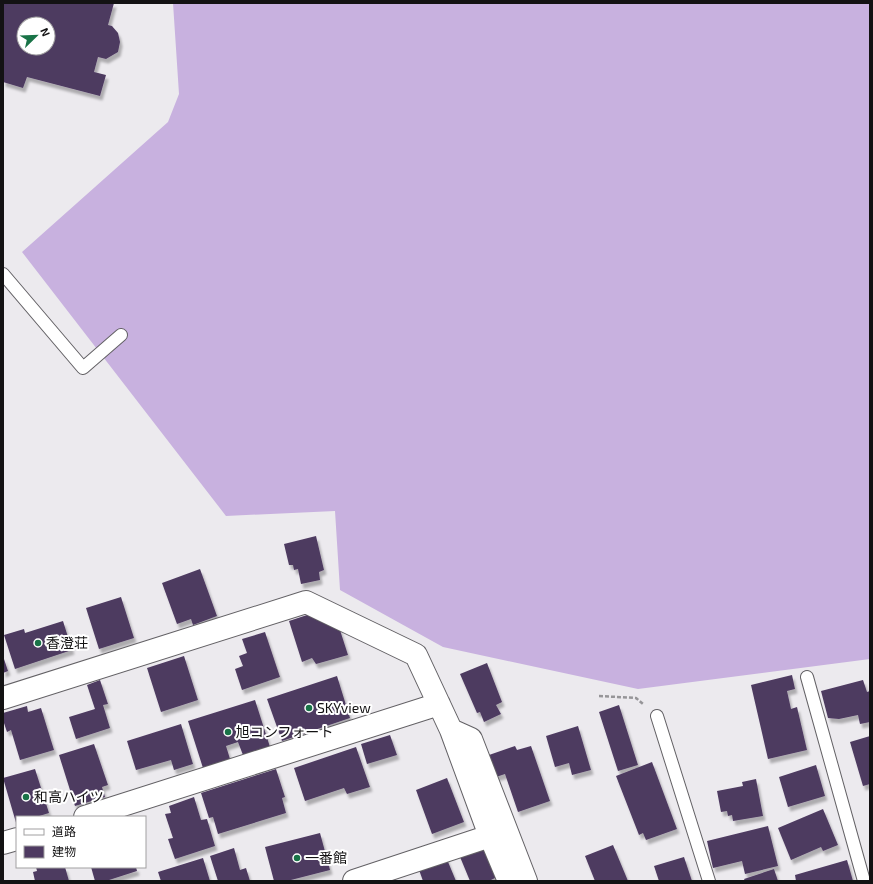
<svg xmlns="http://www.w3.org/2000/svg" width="873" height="884" font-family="'Exo 2','Noto Sans JP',sans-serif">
  <defs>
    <filter id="shadow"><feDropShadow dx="2.5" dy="4.5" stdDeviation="1" flood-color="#0004"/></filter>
  </defs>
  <rect width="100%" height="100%" fill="#eceaee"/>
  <path fill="#c8b1df" d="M173,3H870V659L638,689L443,647L340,590L335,511L226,516L22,252L168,122L179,94Z"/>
  <path fill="#4e3a61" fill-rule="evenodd" filter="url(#shadow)" d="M3,3H114L108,25L112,26L118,33L120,42L118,52L106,59L98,57L94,72L106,75L100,96L27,77L23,88L3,82ZM24,24H48V48H24Z
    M316,536L324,570L319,572L320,580L301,584L298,569L294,570L293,565H289L284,544Z
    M200,569L217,616L193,625L191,619L177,624L162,583Z
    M121,597L134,638L99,649L86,608Z
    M310,614L339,627L348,655L316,664L312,658L302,662L289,621Z
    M63,621L72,650L15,669L4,635L24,629L25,633Z
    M265,632L280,677L242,690L235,669L243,666L239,656L247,653L242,639Z
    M3,656L8,671L3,673Z
    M184,656L198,700L161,712L147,668Z
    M487,663L502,702L496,705L501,714L484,722L480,712L477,713L460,674Z
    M792,675L795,689L787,691L791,709L797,707L807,750L768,759L751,685Z
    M337,676L350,718L282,741L267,699Z
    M100,680L108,704L103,705L110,728L76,739L69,717L95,709L87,685Z
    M863,680L867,692L870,691V722L860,724L858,715L839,719L828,718L821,691Z
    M255,700L270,747L243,755L238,742L226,746L230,759L203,768L188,721Z
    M619,705L638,765L618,771L599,712Z
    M27,706L28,712L41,708L54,750L20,760L11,730L7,732L3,720V713Z
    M181,724L193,764L174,770L171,760L136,770L127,741Z
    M578,726L591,770L572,775L569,763L555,767L546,736Z
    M390,735L397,755L367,764L361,744Z
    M870,736V784L863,786L850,742Z
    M94,744L108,785L102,787L105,797L75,806L59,755Z
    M515,746L517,750L531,746L550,801L518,812L505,774L496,777L489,755Z
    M356,747L370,787L347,794L344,788L305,801L294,768Z
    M652,762L677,829L646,840L643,833L639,835L616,776Z
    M816,765L825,796L788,807L779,777Z
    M35,769L49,813L36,817H17V826L3,778Z
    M276,769L285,797L282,798L286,813L218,834L213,817L209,818L201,793Z
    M447,778L464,822L432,834L416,790Z
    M756,779L763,816L733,821L732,815L728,816L727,811L721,812L717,791L743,786L742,782Z
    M194,797L201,820L207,819L215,846L175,859L168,839L173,838L165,814L171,813L169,806Z
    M823,809L838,845L823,851L821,847L791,860L778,828Z
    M768,826L778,866L745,874L742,861L713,868L707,841Z
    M320,833L330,870L287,881H274L265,847Z
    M483,842L499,876L489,881H470L458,852Z
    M613,845L628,881H595L585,856Z
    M234,848L240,870L246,868L250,881H218L210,856Z
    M446,857L456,881H423L418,867Z
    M684,857L692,881H659L654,866Z
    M203,858L210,881H161L158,872Z
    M847,860L853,881H796L795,875Z
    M36,867H65L69,881H35L33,872L37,871Z
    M91,867H136L137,871L106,881H95Z
    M774,869L778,881H745L744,879Z"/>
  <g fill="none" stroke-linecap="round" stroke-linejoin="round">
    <defs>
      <path id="service" d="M3,274L83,368L121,335
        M807,677L864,881
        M657,716L709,881"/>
      <path id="minor" d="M3,698L306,602L416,655L451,730L490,836L509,881
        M451,730L471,739L526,881
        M85,817L439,704
        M3,843L17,839
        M354,881L490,836"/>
    </defs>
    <use href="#service" stroke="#636165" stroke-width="14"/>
    <use href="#minor" stroke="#636165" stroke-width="24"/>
    <path stroke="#969598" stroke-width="2.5" stroke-dasharray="4 2" stroke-linecap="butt" d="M599,696L636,698L643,704"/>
    <use href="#service" stroke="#fff" stroke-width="12"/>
    <use href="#minor" stroke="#fff" stroke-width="22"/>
  </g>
  <g fill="#197347" stroke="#fff" stroke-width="1.5">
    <circle cx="38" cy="643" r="4"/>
    <circle cx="309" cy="708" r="4"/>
    <circle cx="228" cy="732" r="4"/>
    <circle cx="26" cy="797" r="4"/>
    <circle cx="297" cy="858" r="4"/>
  </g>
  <g text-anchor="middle" stroke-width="4" stroke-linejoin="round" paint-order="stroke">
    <g font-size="14" fill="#131213" stroke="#fff" text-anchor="start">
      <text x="46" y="648">香澄荘</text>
      <text x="317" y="713">SKYview</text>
      <text x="236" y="737">旭コンフォート</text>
      <text x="34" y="802">和高ハイツ</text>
      <text x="305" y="863">一番館</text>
    </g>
  </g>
  <rect width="873" height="884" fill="none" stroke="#131213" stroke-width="8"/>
  <rect x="16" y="816" width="130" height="52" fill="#ffffff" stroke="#a1a0a1"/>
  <rect x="24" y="829" width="20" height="6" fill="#ffffff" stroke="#a1a0a1"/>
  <text x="52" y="836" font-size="12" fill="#131213">道路</text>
  <rect x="24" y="846" width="20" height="12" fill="#4e3a61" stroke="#a1a0a1"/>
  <text x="52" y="856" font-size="12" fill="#131213">建物</text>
  <g transform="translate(36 36) rotate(67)"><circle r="19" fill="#ffffff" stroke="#a1a0a1"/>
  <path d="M0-3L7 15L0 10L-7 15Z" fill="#197347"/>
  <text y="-6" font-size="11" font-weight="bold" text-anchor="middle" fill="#131213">N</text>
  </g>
</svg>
